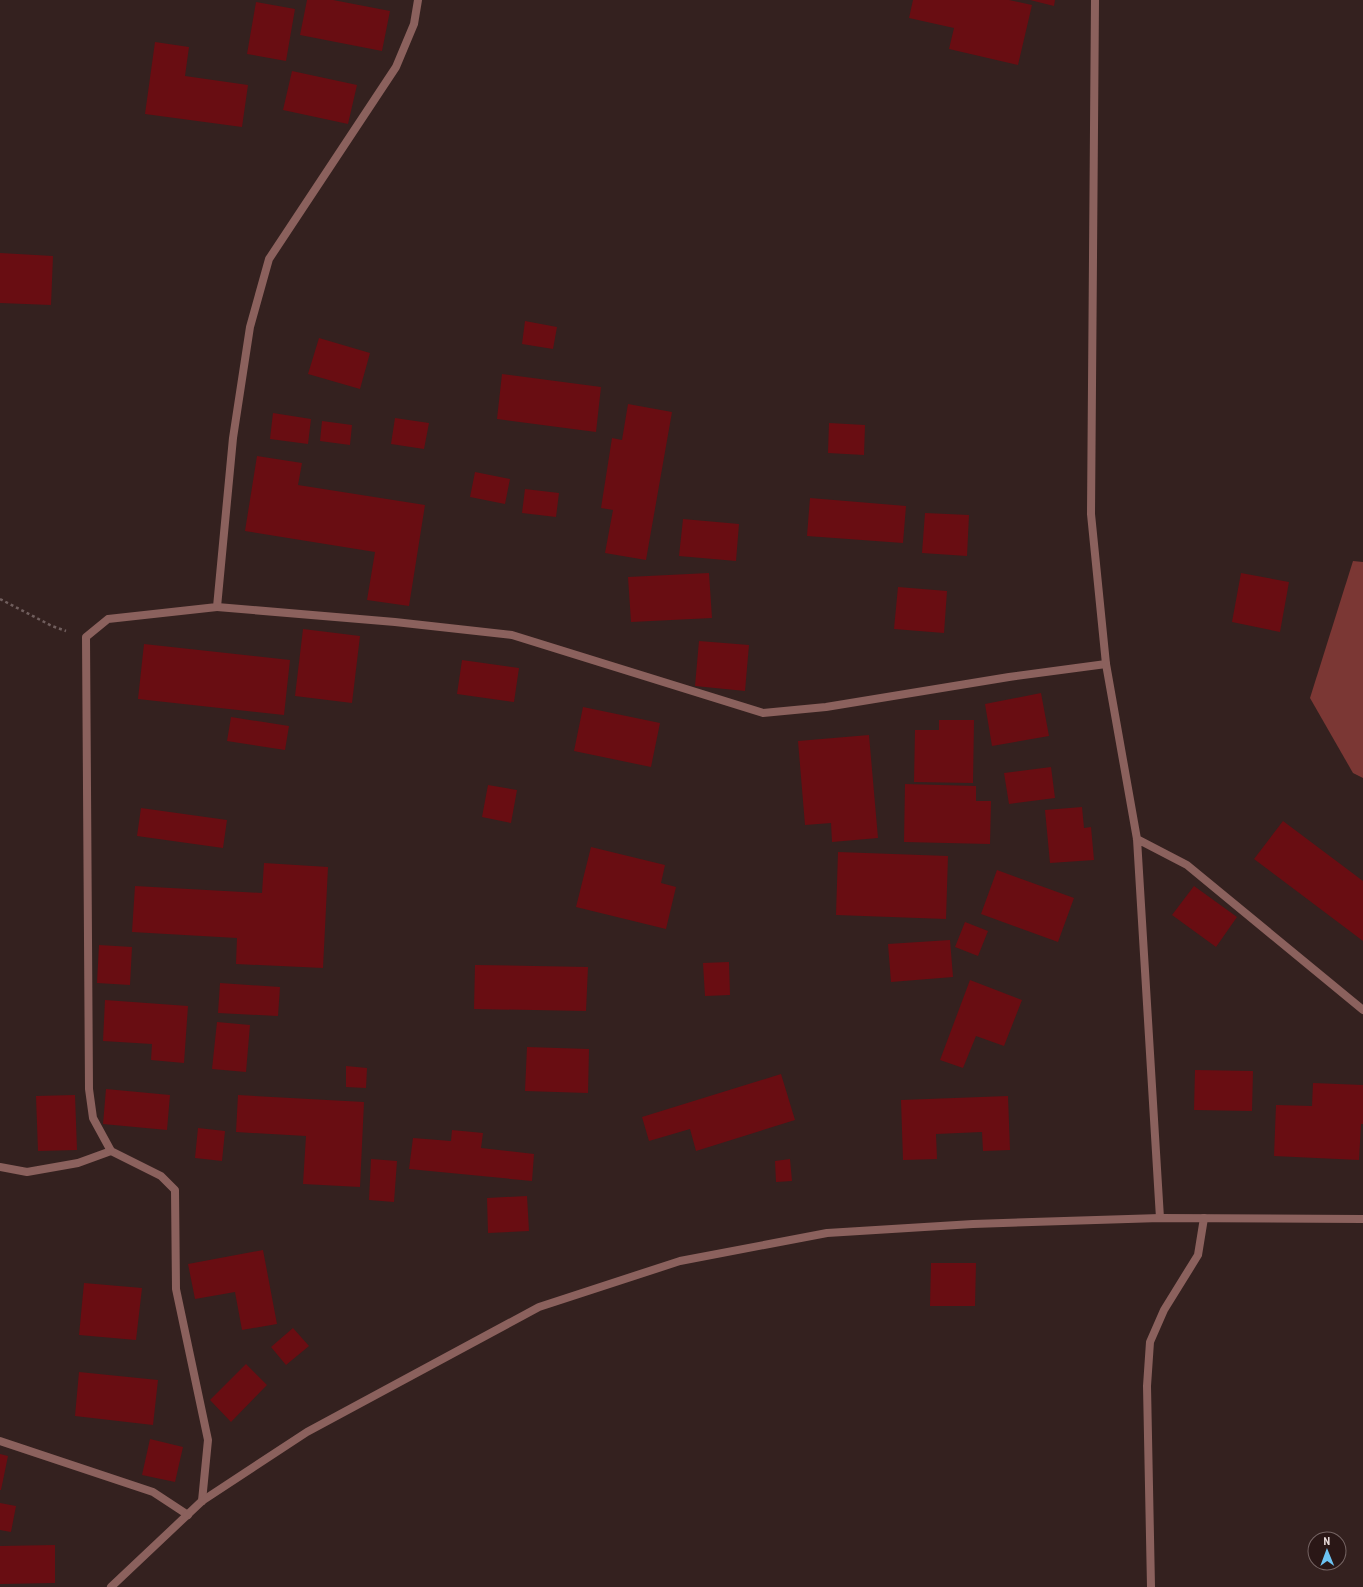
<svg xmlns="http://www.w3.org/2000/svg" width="1363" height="1587" font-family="'Roboto Condensed',sans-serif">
  <rect width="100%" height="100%" fill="#34211f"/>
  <path fill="#7b3734" d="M1353,561L1363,562V778L1353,773L1310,698Z"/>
  <path fill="#690d12" d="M307,0H333L390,11L382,51L300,35Z
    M913,0H1009L1032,5L1018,65L949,49L954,28L909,18Z
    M1030,0H1055L1054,6Z
    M256,2L295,9L286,61L247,54Z
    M155,42L189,47L185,76L248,85L242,127L145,114Z
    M292,71L357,85L348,124L283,110Z
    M0,253L53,256L51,305L0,303Z
    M525,321L557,327L553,349L522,344Z
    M319,338L370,353L360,389L308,374Z
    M502,374L601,387L596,432L497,419Z
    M628,404L672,412L646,560L605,553L613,510L601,508L612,438L622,440Z
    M273,413L311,419L308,444L270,439Z
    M395,418L429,423L424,449L391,444Z
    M322,421L352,425L350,445L320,441Z
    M829,423L865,425L864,455L828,453Z
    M257,456L302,463L298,485L425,505L409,606L367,600L375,552L245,531Z
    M475,472L510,479L505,504L470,497Z
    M525,489L559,493L556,517L522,513Z
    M810,498L906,506L903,543L807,536Z
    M925,513L969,515L967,556L922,553Z
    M683,519L739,524L736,561L679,556Z
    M709,573L712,618L631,622L628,577Z
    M1241,573L1289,582L1280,632L1232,622Z
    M898,587L947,591L944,633L894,629Z
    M303,629L360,636L352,703L295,696Z
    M699,641L749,645L745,691L695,686Z
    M144,644L290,660L284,715L138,699Z
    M462,660L519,668L514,702L457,694Z
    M1041,693L1049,736L992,746L985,704Z
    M583,707L660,723L651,767L574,751Z
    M231,717L289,726L285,750L227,741Z
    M939,720H974L973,783L914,782L915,730H939Z
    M869,735L878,838L832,842L831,823L805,825L798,741Z
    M1051,767L1055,798L1009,804L1004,773Z
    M905,784L976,786V801H991L990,844L904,842Z
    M488,785L517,790L511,823L482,817Z
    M1082,807L1084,828L1091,827L1094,860L1050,863L1045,810Z
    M141,808L227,820L223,848L137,836Z
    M1283,821L1363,881V941L1254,859Z
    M591,847L665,865L661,883L676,887L666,929L576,907Z
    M838,852L948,856L946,919L836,915Z
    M264,863L328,867L323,968L236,964L237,938L132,932L135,886L262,893Z
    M997,870L1074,898L1058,942L981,914Z
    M1194,886L1237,917L1216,947L1172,915Z
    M965,922L988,931L978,956L955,947Z
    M950,940L953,977L891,982L888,944Z
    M99,945L132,947L130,985L97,983Z
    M729,962L730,995L705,996L703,963Z
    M475,965L588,967L586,1011L474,1009Z
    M970,980L1022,1000L1004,1046L976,1036L963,1068L940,1060Z
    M220,983L280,987L278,1016L218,1013Z
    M105,1000L188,1006L184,1063L151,1060L152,1044L103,1041Z
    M217,1022L250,1025L246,1072L212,1069Z
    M527,1047L589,1049L588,1093L525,1091Z
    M346,1066L367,1068L366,1088L346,1087Z
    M1195,1070L1253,1071L1252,1111L1194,1110Z
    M781,1074L795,1120L696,1151L690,1129L649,1141L642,1117Z
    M1313,1083L1363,1085V1124H1361L1359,1160L1274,1156L1276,1105L1312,1106Z
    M106,1089L170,1095L167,1130L103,1124Z
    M75,1095L77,1150L38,1151L36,1096Z
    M238,1095L364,1102L360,1187L303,1184L306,1136L236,1132Z
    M1008,1096L1010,1150L983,1151L982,1132L936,1134L937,1159L903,1160L901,1100Z
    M198,1128L225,1131L222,1161L195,1158Z
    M452,1130L483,1133L481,1148L534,1154L532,1181L409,1169L413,1138L451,1141Z
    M371,1159L397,1161L394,1202L369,1200Z
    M790,1159L792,1181L776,1182L775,1161Z
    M527,1196L529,1231L488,1233L487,1198Z
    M263,1250L277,1324L242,1330L235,1292L195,1299L188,1264Z
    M931,1263H976L975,1306H930Z
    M84,1283L142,1288L136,1340L79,1335Z
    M293,1328L309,1346L286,1365L271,1347Z
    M246,1364L267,1385L231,1422L210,1400Z
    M79,1372L158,1380L153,1425L75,1416Z
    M150,1439L183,1447L175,1482L142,1475Z
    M0,1454L8,1456L1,1490H0Z
    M0,1503L16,1506L11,1532L0,1530Z
    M55,1545V1583L0,1584V1546Z"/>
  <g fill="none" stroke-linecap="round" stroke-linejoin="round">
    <path stroke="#705e5d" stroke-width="2.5" stroke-dasharray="3 3" stroke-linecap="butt" d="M0,599L52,626L66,631"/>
    <path stroke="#8b615d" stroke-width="8" d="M217,607L395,622L512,635L763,713L826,707L1009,677L1106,664
      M0,1167L27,1172L78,1163L111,1151
      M0,1441L153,1492L188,1515"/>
    <path stroke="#8b615d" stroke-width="8" d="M1095,0L1091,514L1106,664L1137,839L1160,1218
      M1137,839L1187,865L1363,1010
      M202,1501L208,1440L176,1289L175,1190L161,1176L111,1151L93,1118L89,1089L86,637L108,619L217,607L233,438L250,327L269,259L396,67L414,24L418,0
      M1151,1587L1147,1386L1150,1342L1164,1310L1198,1255L1204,1218"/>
    <path stroke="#8b615d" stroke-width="8" d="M111,1587L202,1501L307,1432L539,1307L680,1261L827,1233L973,1224L1160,1218L1363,1219"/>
  </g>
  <g transform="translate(1327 1551) rotate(359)"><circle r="19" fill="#2a1716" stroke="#756463"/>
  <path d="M0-3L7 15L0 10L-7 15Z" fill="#6cc3f2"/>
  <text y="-6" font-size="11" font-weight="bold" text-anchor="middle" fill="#e6d8d7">N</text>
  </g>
</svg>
